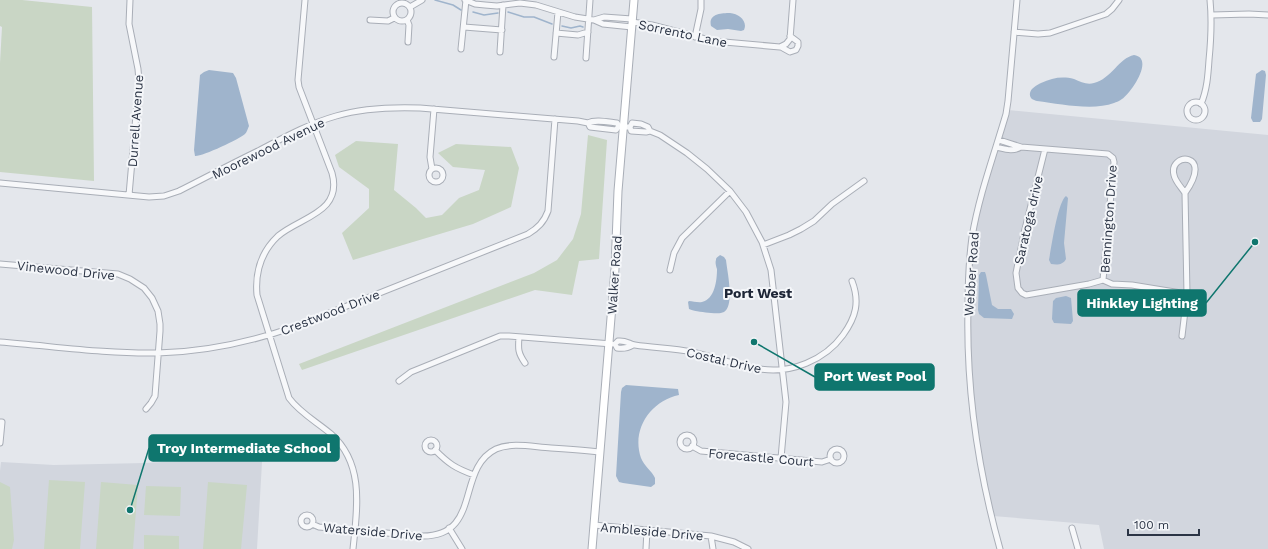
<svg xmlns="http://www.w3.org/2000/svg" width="1268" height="549" font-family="'Work Sans',sans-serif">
  <rect width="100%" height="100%" fill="#e4e7ec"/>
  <path fill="#d2d6de" d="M1008,110L1268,135V549H1104L1099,525L993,516L986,484L975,415L971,376L969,308L973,243L980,211Z
    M263,445L257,549H0V471L1,462L54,465L145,463L214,459Z"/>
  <path fill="#c9d6c5" d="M0,0H22L92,7L94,181L0,172V63L2,27L0,26Z
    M588,135L607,140L599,259L579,261L572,295L535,290L302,370L299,364L534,273L557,260L573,239L581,214Z
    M356,141L398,144L394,190L416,208L426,218L442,215L459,198L479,190L485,170L453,167L438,153L456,144L511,147L519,168L511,207L473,224L353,260L342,233L369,208V189L339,167L335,155Z
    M49,480L85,482L80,549H44Z
    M0,482L10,487L14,540L12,549H0Z
    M101,482L138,485L133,549H96Z
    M208,482L247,485L241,549H203Z
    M146,486L181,487L180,516L144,515Z
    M144,535L179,536V549H144Z"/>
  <path fill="#9fb4cc" d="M730,13C739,14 748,21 744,30L741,31L728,29L717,30L711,26C708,14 721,13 730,13Z
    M1134,55C1155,58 1131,93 1122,99C1120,101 1116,102 1114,103C1093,111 1060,104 1037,101C1034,100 1029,99 1030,93C1031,88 1037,85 1041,83C1052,78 1062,76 1074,79C1081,82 1087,85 1094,83C1111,79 1119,58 1134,55Z
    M209,70L233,73L236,78L249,126C248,128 247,132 245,134C240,139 201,157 195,156L194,150L200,75L204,72Z
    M1262,70L1265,71L1266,75L1262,119L1260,122H1253L1251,118L1256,74Z
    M1066,196L1068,198L1064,243L1066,259C1063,265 1057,265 1051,264L1049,260C1051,249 1058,201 1066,196Z
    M720,255L724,257L726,260C727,271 735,305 724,312C720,314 715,313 711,313C704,312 696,312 689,309L688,302L689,301C693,301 698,303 702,302C715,299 717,280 717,269C716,266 715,262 716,260C716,257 718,257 720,255Z
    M981,272H985L986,275L992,305L998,309H1011L1014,314L1012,319L984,318L979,314L978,310L979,275Z
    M1066,296L1071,298L1073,321L1071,324L1054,323L1052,319L1053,301L1056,298Z
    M626,385L678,389L679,395C651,401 631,429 641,458C644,466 652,471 655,478V484L651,487L623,483L619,482L616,476L621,392L622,388Z"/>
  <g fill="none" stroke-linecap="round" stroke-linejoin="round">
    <path stroke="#9fb4cc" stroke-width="1.5" d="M435,0L453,5L461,10
      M473,12L484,15L498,13
      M508,12L524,17H534L552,24
      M562,26L571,28L580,26L583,27"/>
    <defs>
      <path id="street" d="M305,0L298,80L299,87L332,173C343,213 300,217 278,236C261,252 255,273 257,295L289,398C300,413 317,422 331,434C365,464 357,509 353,549
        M465,0L475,4L485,5L497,6L520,3L536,5L575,17L594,20L603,24L632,27
        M393 12a9 9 0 1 1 18 0a9 9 0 1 1-18 0Z
        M410,7L422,0
        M1212,15L1249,14L1268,15
        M370,20L388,21L394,18
        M407,20L409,25L408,42
        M594,20L604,17L632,19
        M632,22L652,25L713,41L780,47L786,44L790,39L793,0
        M464,27L502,30
        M1014,32L1038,34L1050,33L1106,14L1112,9L1119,0
        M556,33L578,35L588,32
        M695,37L701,9V0
        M781,47L790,52L796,50L798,46V42L790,36
        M461,49L466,0
        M500,52L503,5
        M554,57L558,12
        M586,58L590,0
        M1187 111a9 9 0 1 1 18 0a9 9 0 1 1-18 0Z
        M1201,104C1207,90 1208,75 1209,60C1211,40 1212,20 1210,0
        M622,127H630L631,131L646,132L650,131L648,127L641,124L632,123L630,127
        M650,131L660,135L687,153L707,169L730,191L746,212L762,242L771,270L786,402L781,458
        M996,147C1005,149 1013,152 1021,147L999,140
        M1021,147L1108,154L1113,158L1114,162L1103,280
        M1045,149L1025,229L1016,273L1018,288L1022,293L1026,295L1089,284L1103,280
        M429 175a7 7 0 1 1 14 0a7 7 0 1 1-14 0Z
        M432,169L430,157L434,109
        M0,183L149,197L164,196L179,191C205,178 231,164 258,151C283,138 308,124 336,116C363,108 392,107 420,108L578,121L588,123L590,127L616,130L619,126L617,123C608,122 595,119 588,123
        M129,195L139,81L138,69L129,24L130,0
        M763,245L789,235L801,229L814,221L832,204L864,181
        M0,264L118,274L130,279L144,288L152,298L158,311L160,324V331L155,396L151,403L146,409
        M670,270L674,253L682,238L730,191
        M1103,280L1112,284L1132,285L1187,294
        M1182,336L1187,294L1185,193C1181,187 1175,181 1174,175C1168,152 1215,151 1185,193
        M519,337C518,349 518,353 525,363
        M0,342C52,346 105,354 158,353C204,352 250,342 294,327L528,234C538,228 544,222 548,211L555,119
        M633,345C628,348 623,349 617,348L615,344L618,341C626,340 629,344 635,345C654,348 673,348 692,352C715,357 737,366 760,369C791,374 825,360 843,335C856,317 860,302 852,281
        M399,381L411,372L500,336H509L612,344
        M0,422H2L0,443
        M680 442a7 7 0 1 1 14 0a7 7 0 1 1-14 0Z
        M425 446a6 6 0 1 1 12 0a6 6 0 1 1-12 0Z
        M692,446L701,451L822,462L831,459
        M830 456a7 7 0 1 1 14 0a7 7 0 1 1-14 0Z
        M435,450C449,464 455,468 474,475
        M301 521a6 6 0 1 1 12 0a6 6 0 1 1-12 0Z
        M312,524L319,527L420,536C483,538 455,469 496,449C512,442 533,447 551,448C567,449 583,450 599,452
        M594,525L711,536L734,542L748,549
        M449,528L462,549
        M1072,528L1078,549
        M711,536L713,549
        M646,549L647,530
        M1000,549C978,470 966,389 968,307C968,283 969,260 972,237C979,195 994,155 1006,114L1008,101L1017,0"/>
      <path id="secondary" d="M592,549L615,269L618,191L634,0"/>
    </defs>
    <use href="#street" stroke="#a9aeb7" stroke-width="7"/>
    <use href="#secondary" stroke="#a9aeb7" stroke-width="9"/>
    <use href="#street" stroke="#f7f8fa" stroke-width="5"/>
    <use href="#secondary" stroke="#fff" stroke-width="7"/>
  </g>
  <g text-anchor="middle" stroke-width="4" stroke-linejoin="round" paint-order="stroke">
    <g font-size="13" fill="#2b3445" stroke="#f4f6f9">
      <text transform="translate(683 33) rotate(12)" y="5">Sorrento Lane</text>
      <text transform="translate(135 121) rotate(-86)" y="5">Durrell Avenue</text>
      <text transform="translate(268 148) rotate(-26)" y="5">Moorewood Avenue</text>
      <text transform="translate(1108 219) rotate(-86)" y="5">Bennington Drive</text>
      <text transform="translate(1028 220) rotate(-77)" y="5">Saratoga drive</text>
      <text transform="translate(66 270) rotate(6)" y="5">Vinewood Drive</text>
      <text transform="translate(971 274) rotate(-86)" y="5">Webber Road</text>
      <text transform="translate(614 275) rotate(-86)" y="5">Walker Road</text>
      <text transform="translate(330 312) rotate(-21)" y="5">Crestwood Drive</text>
      <text transform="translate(724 360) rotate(13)" y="5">Costal Drive</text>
      <text transform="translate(761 457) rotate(5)" y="5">Forecastle Court</text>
      <text transform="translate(373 531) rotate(5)" y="5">Waterside Drive</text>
      <text transform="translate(652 531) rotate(5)" y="5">Ambleside Drive</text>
    </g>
    <g font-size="14" font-weight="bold" fill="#1d2536" stroke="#f4f6f9">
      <text x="758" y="298">Port West</text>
    </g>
  </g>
  <path fill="none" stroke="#0f766e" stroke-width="1.5" d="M1255 242L1206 303M754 342L815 377M130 510L149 448"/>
  <g fill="#0f766e" stroke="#f4f6f9" stroke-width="1.5">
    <circle cx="1255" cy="242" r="4"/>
    <circle cx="754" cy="342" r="4"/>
    <circle cx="130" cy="510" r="4"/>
  </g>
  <g fill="#0f766e" stroke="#0f766e" stroke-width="1.5">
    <rect x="1078" y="290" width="128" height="26" rx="4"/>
    <rect x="815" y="364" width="119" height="26" rx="4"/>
    <rect x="149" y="435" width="190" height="26" rx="4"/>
  </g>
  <g font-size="14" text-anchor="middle" font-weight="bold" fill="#fff">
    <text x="1142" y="308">Hinkley Lighting</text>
    <text x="875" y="381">Port West Pool</text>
    <text x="244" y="453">Troy Intermediate School</text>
  </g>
  <path d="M1128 529v6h71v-6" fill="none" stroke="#2b3445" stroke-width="2"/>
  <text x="1134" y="529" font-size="12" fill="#2b3445" stroke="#f4f6f9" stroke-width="3" paint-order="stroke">100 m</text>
</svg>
